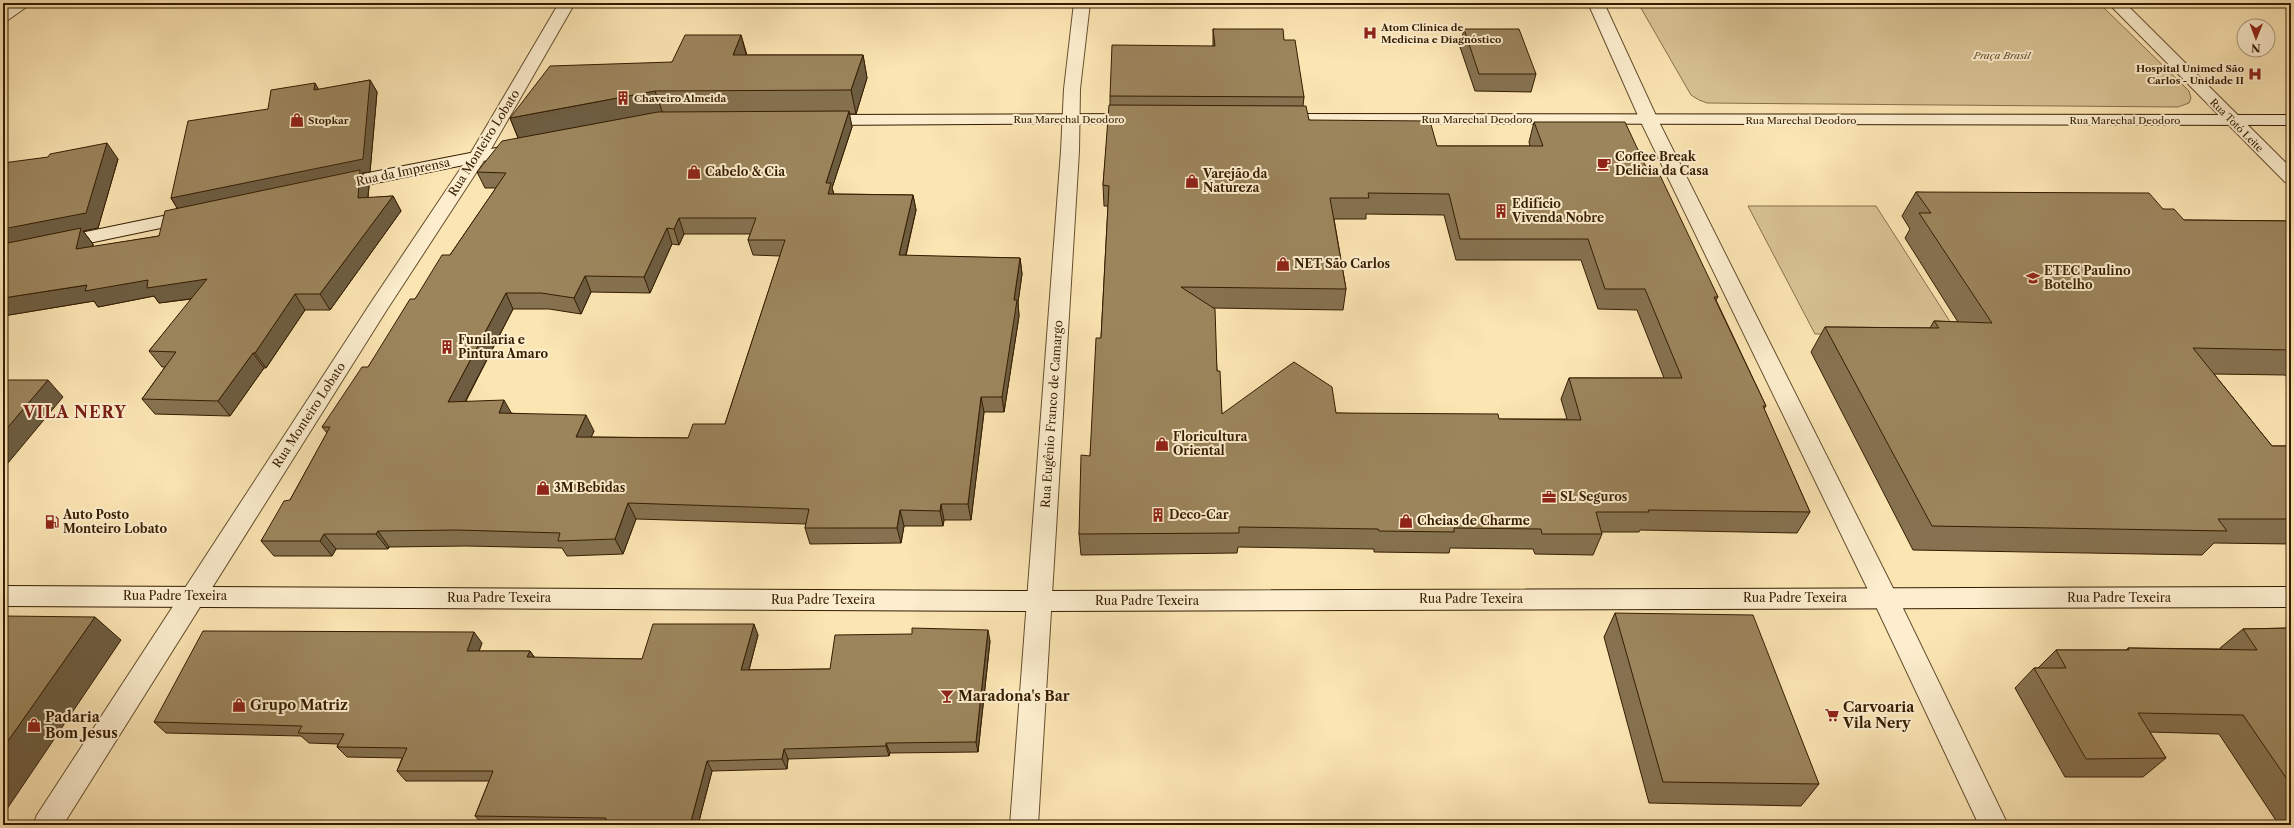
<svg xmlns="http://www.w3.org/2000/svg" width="2294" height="828" font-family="'Libre Caslon Text',serif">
  <rect width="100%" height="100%" fill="#fbe5b3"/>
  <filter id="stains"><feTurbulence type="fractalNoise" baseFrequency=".005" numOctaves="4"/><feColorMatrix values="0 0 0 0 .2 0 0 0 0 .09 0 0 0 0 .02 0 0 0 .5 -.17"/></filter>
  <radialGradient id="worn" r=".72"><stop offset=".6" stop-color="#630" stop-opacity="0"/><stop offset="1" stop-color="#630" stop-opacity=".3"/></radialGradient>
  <path fill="#d9c395" stroke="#87704a" d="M1638,3H2099L2189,91L2191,98L2189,103L2178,107L1707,103L1699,100L1691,95Z
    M1748,206H1876L1958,334H1815Z"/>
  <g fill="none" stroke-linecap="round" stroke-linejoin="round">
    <defs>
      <path id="street" d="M14,3H32L8,20L3,22V10Z
        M559,3H575L487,156L386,311L63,825H33L37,815L372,301L469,156Z
        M1074,3H1090L1080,89L1079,151L1038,825H1010L1061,151L1064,89Z
        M1588,3H1604L1658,120L1898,598L2008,825H1979L1872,598L1640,120Z
        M2108,3H2125L2291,168V183L2285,182Z"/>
      <path id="secondary" d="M1138,114L1144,115L1147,119L1144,123L821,125L815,124L812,120L815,116L821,115Z
        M1279,114L2291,115V125L1273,123L1270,119L1273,115Z
        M521,143L527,144L530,148L527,152L337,191L331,189L328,185L331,181L337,179Z
        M192,210L199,212L201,216L199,220L3,261V249Z
        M3,586L1041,591L2291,587V607L1041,611L3,606Z"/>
    </defs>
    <use href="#street" stroke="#664e2d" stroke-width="2"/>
    <use href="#secondary" stroke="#351c00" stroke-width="2"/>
    <use href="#street" fill="#fceece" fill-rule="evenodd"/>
    <use href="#secondary" fill="#fceece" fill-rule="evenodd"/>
  </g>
  <path fill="#867250" stroke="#351c00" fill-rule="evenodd" d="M1213,29L1284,40L1304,97L1303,106L1309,120L1437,146H1530L1529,142L1534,122L1646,167L1718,297L1716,300L1766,406L1764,409L1810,512L1797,533L1640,530L1639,532H1601L1602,534L1593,555L1535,554L1533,549L1450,548L1449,553L1374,552V549L1238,547L1237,553L1081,555L1079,534L1090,456L1101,338L1108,206H1104L1103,185L1110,105V96L1213,46ZM1366,214L1444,215L1456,260H1581L1598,309L1637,310L1664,378H1569L1561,399L1567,419H1499L1336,413L1222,414L1217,371L1213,308L1343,310L1346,289L1334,219H1366Z
    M1464,29L1536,74L1531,92L1475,91L1460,47Z
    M741,35L747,55H863L867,78L856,114H849L852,127L832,188L834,194L913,195L916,210L906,256L1020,258L1022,274L1018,302L1019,316L1004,412H984L971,520H944L943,526H904L901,543L810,544L805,528L806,524L636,519L623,554L567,556L562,548L466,546L389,547L388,549H336L332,556H274L261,541L290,500L327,433L322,427L368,367L415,299L450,255L496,188H485L477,172L518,138L510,118L672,62ZM684,234H750L748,240L753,255L780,256L725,424L688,438L591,437L594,431L511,413L466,401L513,309H549L581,314L591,292L650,293L672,244L679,245Z
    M370,80L377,92L370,172L362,173L369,186L368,198L393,196L401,211L330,310H305L266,368H264L230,416L155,414L142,399L165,367H162L149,351L192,299L159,303L154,296L98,307L94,301L3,316V163L118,159L98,228L83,231L93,244V247L159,236L177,208L171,198L268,109L319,90Z
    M1916,192L2163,209L2184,220L2291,221V382L2285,375L2214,374L2272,446H2291V544L2214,543L2202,555L1913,550L1811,352L1825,327L1930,328L1934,321L1958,322L1905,238L1910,229L1902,216Z
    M1615,613L1819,784L1801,806L1649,803L1604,637Z
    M2291,628V825H2279L2219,734L2150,732L2166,758L2143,777H2065L2015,688L2034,668H2038L2056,650H2126L2128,648L2221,649L2220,648L2243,629Z
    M758,635L749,670L830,669L990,641L978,752L890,753L889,756L788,759L787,769L712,771L698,825H483L475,816L489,781H406L397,771L402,758L347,757L337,747L338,744L309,743L301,736L166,733L154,722L482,643L479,651H530L535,658L642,659Z"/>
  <path fill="#6d5d41" stroke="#351c00" d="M741,35L747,58L733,55Z
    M863,55L867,78L856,114L851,90Z
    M370,80L377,92L370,172L362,173L369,186L366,214L179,211L171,198Z
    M315,83L322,95L314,90Z
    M655,91L663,114L520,142L510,118Z
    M849,111L852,127L832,188L835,199L828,194L826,183Z
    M107,143L118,159L98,228L83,231L93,244L89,265L3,247V229Z
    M913,195L916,210L902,271L899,255Z
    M393,196L401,211L330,310L320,294Z
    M679,218L684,234L679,245L674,229Z
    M667,228L672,244L650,293L644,277Z
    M1020,258L1022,274L1018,302L1019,316L1004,412L1002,397L1014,300Z
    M585,276L591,292L581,314L574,298Z
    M207,279L218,295L159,303L154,296L98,307L94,301L3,316V298L87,285L148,280Z
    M506,293L513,309L457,417L448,402Z
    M295,294L305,310L266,368L255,353Z
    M253,353L264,368L230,416L218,401Z
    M48,380L63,397L3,469V433Z
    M981,397L984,412L971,520L968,504Z
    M504,400L513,416L499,413Z
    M586,415L594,431L584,453L576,437Z
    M628,503L636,519L623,554L615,539Z
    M941,504L944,520L943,526L940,511Z
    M900,510L904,526L901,543L897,528Z
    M378,531L389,547L388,549L376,534Z
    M324,534L336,549L332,556L320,541Z
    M95,617L121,640L7,809L3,806V748Z
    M754,624L758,635L746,681L741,670Z
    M988,630L990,641L978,752L976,742Z
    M474,632L482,643L475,662L467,651Z
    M530,651L537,662L527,657Z
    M886,743L890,753L889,756L886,746Z
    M784,749L788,759L787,769L782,759Z
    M707,761L712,771L698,825H690Z"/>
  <path fill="#9c855d" stroke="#351c00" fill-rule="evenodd" d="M1213,29H1283L1284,40H1295L1304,97L1110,96L1112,45L1215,46Z
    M1464,29H1519L1536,74H1479Z
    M685,35H741L733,55H863L851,90L655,91L510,118L550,66L672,62Z
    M370,80L363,159L171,198L188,121L268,109L271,90L315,83L314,90Z
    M1109,105L1306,106L1309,120L1430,121L1437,146H1543L1534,122H1625L1646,167H1656L1718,297H1714L1766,406H1763L1810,512L1648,510L1649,512H1596L1602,534H1542L1541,529L1454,528V532L1379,531L1378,529L1239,527V533L1079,534L1081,455L1090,456L1096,338H1101L1109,186L1103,185ZM1368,193L1449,194L1460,239H1588L1605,289H1645L1682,378H1569L1581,420L1499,419L1498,414L1336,413L1332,387L1294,362L1222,414L1220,371H1217L1215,309L1181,287L1346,289L1330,198H1369Z
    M849,111L826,183H831L828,194L913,195L899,255L1020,258L1014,300H1017L1002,397H981L968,504H941L940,511L900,510L897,528H805L809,509L628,503L615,539L558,541L560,533L456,530L378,531L376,534H324L320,541H261L284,501L290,500L330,427H322L362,367H368L410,299H415L442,255H450L506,173L477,172L502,141L658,112ZM679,218H756L748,240H785L725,424H693L688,438L576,437L586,415L499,413L504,400L448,402L506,293H541L574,298L585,276L644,277L667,228L674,229Z
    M107,143L86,213L3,229V163L48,157L50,154Z
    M360,170L358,198L393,196L320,294H295L255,353H253L218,401L142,399L176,352L149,351L207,279L147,288L148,280L85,291L87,285L3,298V244L81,228L76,249L159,236L165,211Z
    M1916,192L2149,193L2163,209H2174L2184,220L2291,221V350L2193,348L2272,446H2291V519H2218L2227,531L1932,526L1825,327L1939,328L1934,321L1992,323L1919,213H1931Z
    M3,380H48L3,433Z
    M1615,613L1753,615L1819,784L1663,782Z
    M3,616L95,617L3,748Z
    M653,624H754L741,670L830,669L835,635L912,634V628L988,630L976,742L886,743V746L784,749L782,759L707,761L690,825H604L606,818L475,816L493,771H397L407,748L337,747L344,734L298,733L302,726L154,722L203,631L474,632L467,651H530L527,657L642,659Z
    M2291,628V785L2243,715L2138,713L2166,758L2086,759L2034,668H2066L2056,650H2129L2128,648L2257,650L2243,629Z"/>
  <defs>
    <symbol id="hospital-bare" viewBox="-9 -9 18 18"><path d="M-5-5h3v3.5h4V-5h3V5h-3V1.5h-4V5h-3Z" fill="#8f2418" stroke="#fceece" stroke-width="2.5" paint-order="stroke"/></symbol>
    <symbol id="building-bare" viewBox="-9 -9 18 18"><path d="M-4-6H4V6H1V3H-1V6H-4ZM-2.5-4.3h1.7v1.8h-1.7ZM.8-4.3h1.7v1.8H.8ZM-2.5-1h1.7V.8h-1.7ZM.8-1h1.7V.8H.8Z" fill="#8f2418" stroke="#fceece" stroke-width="2.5" paint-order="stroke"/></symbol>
    <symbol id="shop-bare" viewBox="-9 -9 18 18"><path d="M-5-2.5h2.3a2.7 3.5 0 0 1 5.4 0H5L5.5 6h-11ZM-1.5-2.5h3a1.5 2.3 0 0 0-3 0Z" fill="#8f2418" stroke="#fceece" stroke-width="2.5" paint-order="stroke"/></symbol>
    <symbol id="cafe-bare" viewBox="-9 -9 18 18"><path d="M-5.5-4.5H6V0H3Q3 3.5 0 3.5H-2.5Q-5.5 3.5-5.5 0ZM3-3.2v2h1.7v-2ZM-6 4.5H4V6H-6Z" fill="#8f2418" stroke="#fceece" stroke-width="2.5" paint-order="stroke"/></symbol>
    <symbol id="university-bare" viewBox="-9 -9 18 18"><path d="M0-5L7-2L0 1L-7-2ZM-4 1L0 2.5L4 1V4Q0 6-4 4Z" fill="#8f2418" stroke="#fceece" stroke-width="2.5" paint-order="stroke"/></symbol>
    <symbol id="office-bare" viewBox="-9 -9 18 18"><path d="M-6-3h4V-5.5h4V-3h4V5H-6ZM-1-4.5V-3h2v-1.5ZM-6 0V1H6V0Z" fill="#8f2418" stroke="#fceece" stroke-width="2.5" paint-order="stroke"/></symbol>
    <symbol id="fuel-bare" viewBox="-9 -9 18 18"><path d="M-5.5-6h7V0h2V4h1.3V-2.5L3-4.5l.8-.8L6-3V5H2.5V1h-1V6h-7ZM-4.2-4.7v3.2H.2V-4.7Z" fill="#8f2418" stroke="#fceece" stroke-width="2.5" paint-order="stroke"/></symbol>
    <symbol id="bar-bare" viewBox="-9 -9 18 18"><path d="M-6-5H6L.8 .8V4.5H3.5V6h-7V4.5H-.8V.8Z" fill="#8f2418" stroke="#fceece" stroke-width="2.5" paint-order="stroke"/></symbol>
    <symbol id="supermarket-bare" viewBox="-9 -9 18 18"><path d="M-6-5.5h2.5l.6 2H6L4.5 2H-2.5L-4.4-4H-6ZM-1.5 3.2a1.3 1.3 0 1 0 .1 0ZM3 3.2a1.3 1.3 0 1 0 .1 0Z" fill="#8f2418" stroke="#fceece" stroke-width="2.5" paint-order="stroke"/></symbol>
  </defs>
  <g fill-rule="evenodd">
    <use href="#hospital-bare" x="1360" y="23" width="20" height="20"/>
    <use href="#hospital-bare" x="2245" y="64" width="20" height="20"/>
    <use href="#building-bare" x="613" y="88" width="20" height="20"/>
    <use href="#shop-bare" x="287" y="110" width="20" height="20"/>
    <use href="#cafe-bare" x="1594" y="154" width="20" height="20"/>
    <use href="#shop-bare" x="684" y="162" width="20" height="20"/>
    <use href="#shop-bare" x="1182" y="171" width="20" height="20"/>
    <use href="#building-bare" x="1491" y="201" width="20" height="20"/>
    <use href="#shop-bare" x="1273" y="254" width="20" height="20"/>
    <use href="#university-bare" x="2023" y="268" width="20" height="20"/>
    <use href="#building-bare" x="437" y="337" width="20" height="20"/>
    <use href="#shop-bare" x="1152" y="434" width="20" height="20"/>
    <use href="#shop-bare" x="533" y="478" width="20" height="20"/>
    <use href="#office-bare" x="1539" y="487" width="20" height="20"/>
    <use href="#building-bare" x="1148" y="505" width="20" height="20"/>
    <use href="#shop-bare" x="1396" y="511" width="20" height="20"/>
    <use href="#fuel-bare" x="42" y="512" width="20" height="20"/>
    <use href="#bar-bare" x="937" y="686" width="20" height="20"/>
    <use href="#shop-bare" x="229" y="695" width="20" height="20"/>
    <use href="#supermarket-bare" x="1822" y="705" width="20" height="20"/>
    <use href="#shop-bare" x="24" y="715" width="20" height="20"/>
  </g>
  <g text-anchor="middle" stroke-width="4" stroke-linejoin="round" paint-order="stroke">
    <g font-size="10" font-weight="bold" fill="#351c00" stroke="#fceece" text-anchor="start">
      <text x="1381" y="31">Atom Clínica de<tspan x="1381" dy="12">Medicina e Diagnóstico</tspan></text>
      <text x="2244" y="72" text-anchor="end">Hospital Unimed São<tspan x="2244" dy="12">Carlos - Unidade II</tspan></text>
      <text x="634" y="102">Chaveiro Almeida</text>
      <text x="308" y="124">Stopkar</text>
    </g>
    <g font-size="10" font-style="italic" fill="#664e2d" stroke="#fceece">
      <text x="2002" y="59">Praça Brasil</text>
    </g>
    <g font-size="10" fill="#351c00" stroke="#fceece">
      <text x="1069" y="123">Rua Marechal Deodoro</text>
      <text x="1477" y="123">Rua Marechal Deodoro</text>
      <text x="1801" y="124">Rua Marechal Deodoro</text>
      <text x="2125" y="124">Rua Marechal Deodoro</text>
      <text transform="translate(2237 125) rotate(45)" y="4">Rua Totó Leite</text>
    </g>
    <g font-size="12" fill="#351c00" stroke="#fceece">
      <text transform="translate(484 143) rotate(-58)" y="4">Rua Monteiro Lobato</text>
      <text transform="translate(403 172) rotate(-12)" y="4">Rua da Imprensa</text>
      <text transform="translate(1052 414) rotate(-86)" y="4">Rua Eugênio Franco de Camargo</text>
      <text transform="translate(309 415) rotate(-57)" y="4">Rua Monteiro Lobato</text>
      <text x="175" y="600">Rua Padre Texeira</text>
      <text x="499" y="602">Rua Padre Texeira</text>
      <text x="1795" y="602">Rua Padre Texeira</text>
      <text x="2119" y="602">Rua Padre Texeira</text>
      <text x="1471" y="603">Rua Padre Texeira</text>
      <text x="823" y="604">Rua Padre Texeira</text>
      <text x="1147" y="605">Rua Padre Texeira</text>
    </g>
    <g font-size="12" font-weight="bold" fill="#351c00" stroke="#fceece" text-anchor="start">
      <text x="1615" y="161">Coffee Break<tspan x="1615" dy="14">Delicia da Casa</tspan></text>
      <text x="705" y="176">Cabelo &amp; Cia</text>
      <text x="1203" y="178">Varejão da<tspan x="1203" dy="14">Natureza</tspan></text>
      <text x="1512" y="208">Edifício<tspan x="1512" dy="14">Vivenda Nobre</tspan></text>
      <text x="1294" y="268">NET São Carlos</text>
      <text x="2044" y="275">ETEC Paulino<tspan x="2044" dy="14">Botelho</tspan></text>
      <text x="458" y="344">Funilaria e<tspan x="458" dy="14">Pintura Amaro</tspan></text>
      <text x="1173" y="441">Floricultura<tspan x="1173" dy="14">Oriental</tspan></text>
      <text x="554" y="492">3M Bebidas</text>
      <text x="1560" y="501">SL Seguros</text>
      <text x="63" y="519">Auto Posto<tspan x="63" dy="14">Monteiro Lobato</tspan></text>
      <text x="1169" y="519">Deco-Car</text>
      <text x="1417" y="525">Cheias de Charme</text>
    </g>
    <g font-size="14" font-weight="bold" fill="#351c00" stroke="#fceece" text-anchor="start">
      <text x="958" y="701">Maradona's Bar</text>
      <text x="250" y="710">Grupo Matriz</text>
      <text x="1843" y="712">Carvoaria<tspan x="1843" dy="16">Vila Nery</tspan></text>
      <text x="45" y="722">Padaria<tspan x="45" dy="16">Bom Jesus</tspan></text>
    </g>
    <g font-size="16" font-weight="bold" letter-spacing="1" fill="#7a1f14" stroke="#fceece">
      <text x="75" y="418">VILA NERY</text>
    </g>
  </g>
  <rect width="2294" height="828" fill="none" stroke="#fbe5b3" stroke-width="16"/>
  <rect x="4" y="4" width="2286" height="820" fill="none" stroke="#351c00" stroke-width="2"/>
  <rect x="8" y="8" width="2278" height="812" fill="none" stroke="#351c00"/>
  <g transform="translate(2256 38) rotate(181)"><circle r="19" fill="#fceece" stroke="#ac9a7c"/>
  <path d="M0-3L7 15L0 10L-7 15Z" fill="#8f2418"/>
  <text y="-6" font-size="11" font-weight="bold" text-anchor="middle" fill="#351c00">N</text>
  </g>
  <rect width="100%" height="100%" filter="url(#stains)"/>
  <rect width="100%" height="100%" fill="url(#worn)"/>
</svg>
